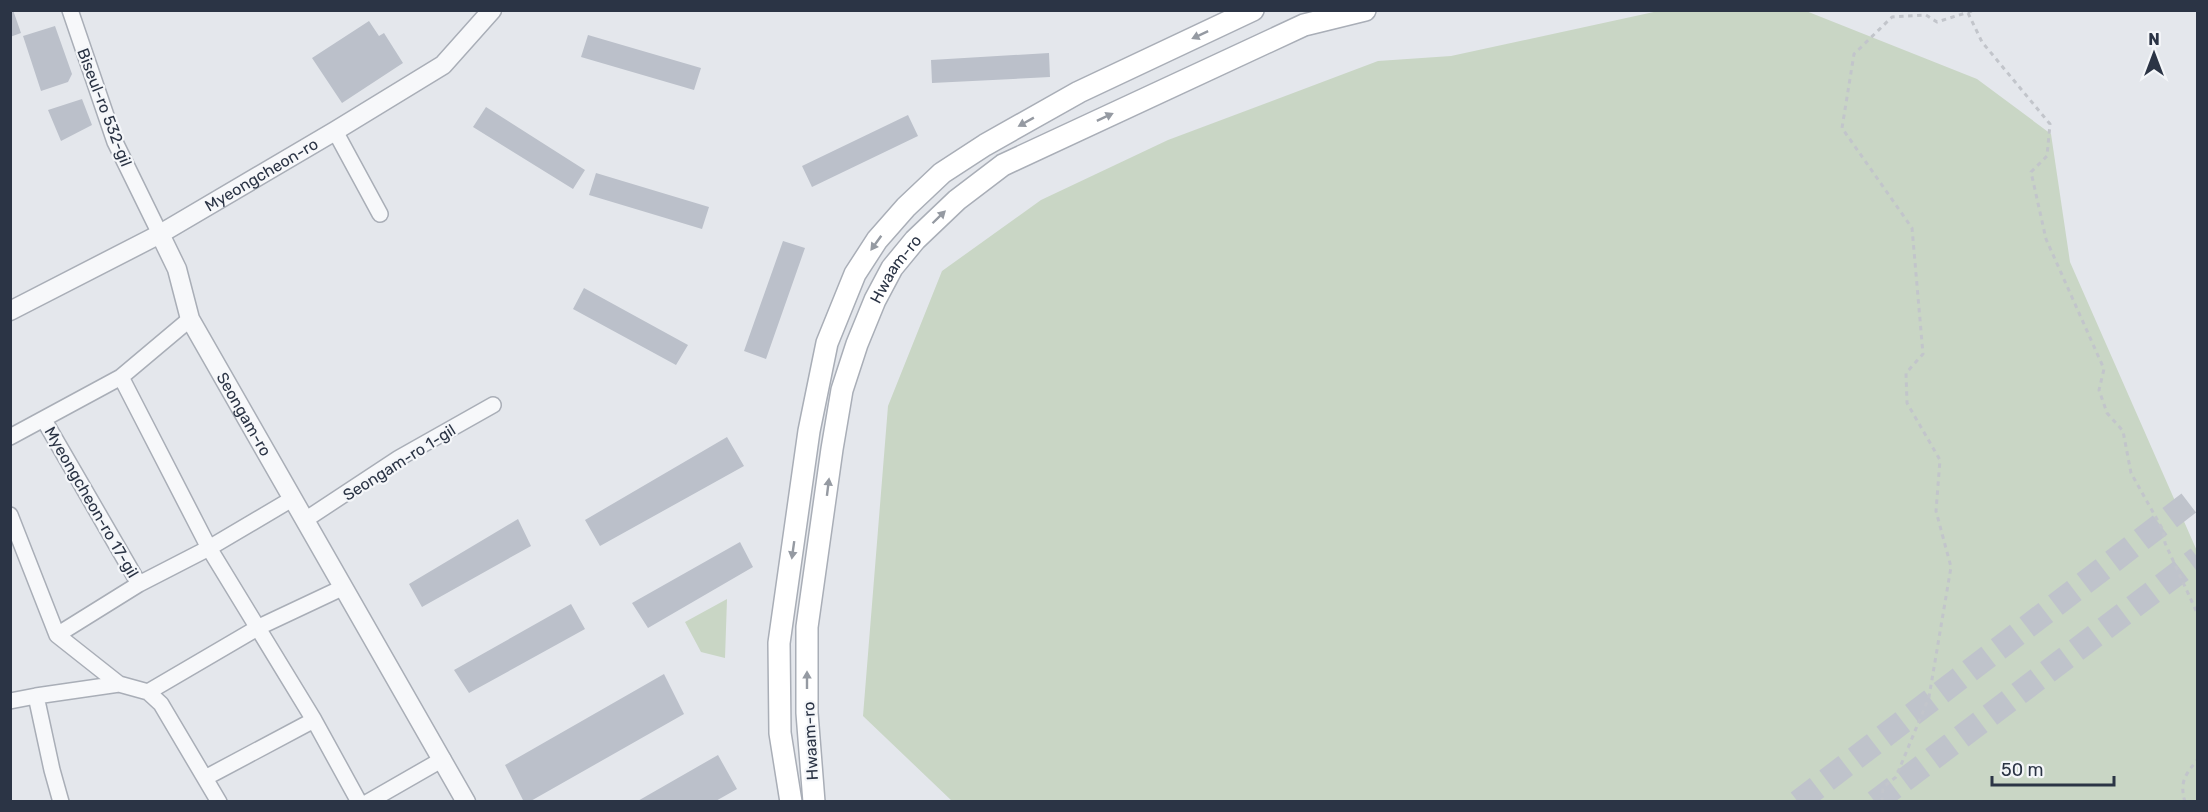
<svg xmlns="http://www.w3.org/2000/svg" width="2208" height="812" font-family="Rubik,sans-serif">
  <rect width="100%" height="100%" fill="#e4e7ec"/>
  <path fill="#c9d6c5" d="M1663,10L1806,11L1977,79L2051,134L2070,262L2197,551V801H952L863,716L888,406L942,271L1041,200L1168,140L1378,61L1451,56Z
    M727,599L725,658L701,652L685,622Z"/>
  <path fill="#bbc0ca" d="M10,10H13L21,33L10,37Z
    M369,21L379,36L384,33L403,63L342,103L312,58Z
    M55,26L72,74L68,82L41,91L23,36Z
    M588,35L701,68L694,90L581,57Z
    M1049,53L1050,77L932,83L931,60Z
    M82,99L92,125L61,141L48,110Z
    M486,107L585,170L573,189L473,127Z
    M908,115L918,136L812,187L802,166Z
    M596,173L709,207L702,229L589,195Z
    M783,241L805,248L766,359L744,351Z
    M584,288L688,345L676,365L573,309Z
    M727,437L744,466L600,546L585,520Z
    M518,519L531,546L422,607L409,584Z
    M740,542L753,567L648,628L632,603Z
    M571,604L585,629L469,693L454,670Z
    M664,674L684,714L529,802H524L505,765Z
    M718,755L737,789L714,802H636Z"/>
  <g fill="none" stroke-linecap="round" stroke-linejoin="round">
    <path stroke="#bfc3cb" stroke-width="24" stroke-dasharray="24 12" stroke-linecap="butt" d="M1798,802L2198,496
      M1875,802L2198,558"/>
    <defs>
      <path id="minor" d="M70,10L115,142L160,234
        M335,131L380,214
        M121,377L209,548L314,720L359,802
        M44,420L139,584
        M10,437L121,377L190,319
        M10,515L57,635L119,684L148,692L161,704L219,802
        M305,520L399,458L493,405
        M57,635L139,584L209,548L292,499
        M148,692L259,627L344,587
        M36,696L119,684
        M10,701L36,696L52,770L61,802
        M205,778L314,720
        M368,802L443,759"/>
      <g id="tertiary">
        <path id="s1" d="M160,234L177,269L190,319L466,802"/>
        <path id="s2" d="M10,311L160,234L335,131L443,65L492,10"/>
      </g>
      <g id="secondary">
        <path d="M791,802L780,733L779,643L809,431L827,343L855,274L877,240L906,207L942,173L985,145L1079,92L1253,10"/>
        <path id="s3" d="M814,802L807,713V627L832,449L842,390L857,344L875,300L892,268L915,240L957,200L1003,165L1304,25L1365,10"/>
      </g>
    </defs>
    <use href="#minor" stroke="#a9aeb7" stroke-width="18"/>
    <use href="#tertiary" stroke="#a9aeb7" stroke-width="21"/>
    <use href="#secondary" stroke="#a9aeb7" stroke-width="24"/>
    <path stroke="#c2c5cb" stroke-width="3" stroke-dasharray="4.5 4.5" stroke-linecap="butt" d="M1968,13L1982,42L2050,124L2047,156L2031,172L2046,239L2104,369L2099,390L2107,413L2123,431L2131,473L2163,530L2165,543L2198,615
      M1882,802L1883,787L1896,777L1929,697L1951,567L1936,511L1940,460L1907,403L1906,373L1923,354L1912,228L1842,128L1854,54L1892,17L1926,15L1937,22L1975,10
      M2185,802C2179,781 2186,774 2198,759"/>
    <use href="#minor" stroke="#f7f8fa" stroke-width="15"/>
    <use href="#tertiary" stroke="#f7f8fa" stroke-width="18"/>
    <use href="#secondary" stroke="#fff" stroke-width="21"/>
  </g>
  <defs><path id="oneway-solid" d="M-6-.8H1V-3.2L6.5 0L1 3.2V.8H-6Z" transform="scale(1.5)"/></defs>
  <g fill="#959aa2">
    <use href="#oneway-solid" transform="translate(1200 35) rotate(155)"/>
    <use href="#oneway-solid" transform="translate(1105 117) rotate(-25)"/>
    <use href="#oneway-solid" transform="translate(1026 122) rotate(151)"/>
    <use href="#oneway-solid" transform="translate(939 217) rotate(-44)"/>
    <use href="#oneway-solid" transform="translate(876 243) rotate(126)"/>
    <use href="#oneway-solid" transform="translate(828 487) rotate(-83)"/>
    <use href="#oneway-solid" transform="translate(793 550) rotate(98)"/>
    <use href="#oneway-solid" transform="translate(807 680) rotate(-90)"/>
  </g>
  <g text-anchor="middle" stroke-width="4.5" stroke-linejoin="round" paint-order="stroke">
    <g font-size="16" fill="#2b3445" stroke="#f4f6f9">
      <text transform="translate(105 107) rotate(69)" y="6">Biseul-ro 532-gil</text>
      <text dy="6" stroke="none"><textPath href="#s2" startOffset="286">Myeongcheon-ro</textPath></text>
      <text dy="6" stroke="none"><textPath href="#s3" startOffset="548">Hwaam-ro</textPath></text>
      <text dy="6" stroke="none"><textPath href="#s1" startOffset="200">Seongam-ro</textPath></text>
      <text transform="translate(399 462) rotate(-32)" y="6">Seongam-ro 1-gil</text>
      <text transform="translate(92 502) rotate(60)" y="6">Myeongcheon-ro 17-gil</text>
      <text transform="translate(810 741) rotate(-93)" y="6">Hwaam-ro</text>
    </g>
  </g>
  <rect width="2208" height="812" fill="none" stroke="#2b3445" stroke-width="24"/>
  <g transform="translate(2154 54)" stroke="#f4f6f9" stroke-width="4.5" paint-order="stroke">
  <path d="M0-4.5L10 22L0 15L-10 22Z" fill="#2b3445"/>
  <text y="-9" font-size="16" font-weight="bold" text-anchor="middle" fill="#2b3445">N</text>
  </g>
  <path d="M1992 776v9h122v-9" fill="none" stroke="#2b3445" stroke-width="3"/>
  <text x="2001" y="776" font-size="18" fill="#2b3445" stroke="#f4f6f9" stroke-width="4.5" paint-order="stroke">50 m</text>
</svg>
